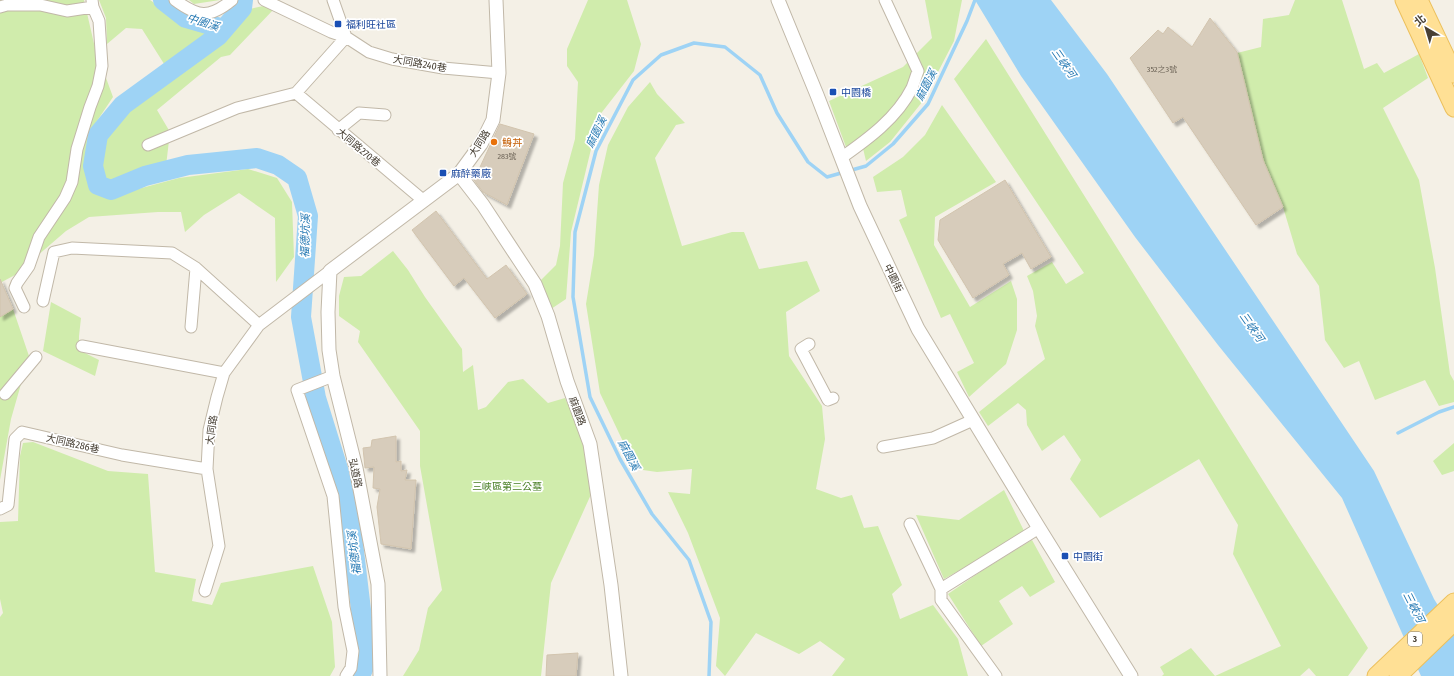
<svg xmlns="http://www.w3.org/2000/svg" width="1454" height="676" font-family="'Fira Sans Condensed','Noto Sans TC',sans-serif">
  <defs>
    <filter id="shadow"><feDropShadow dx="3.5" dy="3.5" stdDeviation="1" flood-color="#0004"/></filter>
  </defs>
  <rect width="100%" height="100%" fill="#f4f0e6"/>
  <path fill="#d0ecac" d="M0,0H84L95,48L113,97L93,127L85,168L92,192L112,196L179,178L248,169L277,178L292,202L294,257L276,282L275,218L239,193L204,215L185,232L181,212H158L89,217L66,231L15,275L0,283Z
    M99,0H150L185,24L208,32L166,67L142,29L126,28L107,44L106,18Z
    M189,0H220L194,4Z
    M588,0H627L641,44L634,71L599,116L571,232L566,299L551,309L540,281L556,265L560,246L563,183L575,139L578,82L567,66V49Z
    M925,0H962L954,41L923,101L890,142L866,161L861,140L846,147L829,101L903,67L932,38Z
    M1295,0H1342L1364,69L1377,63L1384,73L1419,54L1428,78L1383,108L1419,180L1435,268L1450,374L1454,381V402L1439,406L1425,380L1375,400L1359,361L1344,368L1325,340L1319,286L1297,254L1283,207L1263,160L1237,53L1261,47L1263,19L1289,15Z
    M263,6L273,10L230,55L221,57L157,110L170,132L166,166L140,171L116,182L104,178L101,165L107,138L130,110L222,40L250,9Z
    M986,39L1368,648L1348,676H1316L1309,668L1300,676H1215L1281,646L1233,554L1238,525L1199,459L1100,518L1070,479L1081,460L1064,435L1042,451L1027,425L1026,410L1018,403L988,426L979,412L1045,359L1035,326L1037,316L1033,291L1027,276L1052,262L1066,284L1084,273L954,79Z
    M650,82L657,94L685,123L676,125L655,158L682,246L732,232H744L759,269L807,261L820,291L786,312L789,356L822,406L825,439L816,489L841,498L852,495L864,528L878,526L902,585L892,594L900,619L933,605L958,639L968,676H832L845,659L820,641L799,654L756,633L725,676L716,666L720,618L688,533L668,492L690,494L692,469L657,472L636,469L600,393L586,304L594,255L599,185L608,145L628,107Z
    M942,105L996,182L935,217L934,245L970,307L1011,281L1017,299V330L1006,364L969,397L957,372L974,363L950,314L941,318L899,220L907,216L901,190L877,192L873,177L903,157L925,135Z
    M393,251L408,270L425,297L462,349L463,372L473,365L478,410L486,407L508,382L523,379L548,403L565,398L582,433L593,490L551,583L541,676H403L419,650L428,608L442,590L420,466V431L358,342L360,331L339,316V296L344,277L361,276Z
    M51,302L81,318L79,336V350L99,360L95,376L43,351Z
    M13,309L29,356L11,419L0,480V314L1,316Z
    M33,442L108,471L148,474L155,572L196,579L192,601L212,605L221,583L313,566L332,622L335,667L330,676H0V617L3,613L0,599V522L18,521L20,456L23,443Z
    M1454,443V471L1442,475L1433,461Z
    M1004,490L1025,533L944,579L916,515L959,520Z
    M1032,540L1055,582L1030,597L1022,586L999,601L1013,624L981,646L948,594L980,572Z
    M1191,648L1215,676H1162L1164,674L1160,667Z"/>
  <path fill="#9ed3f5" d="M975,0H1051L1107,74L1374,471L1434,599L1454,631V676H1421L1342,498L1218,345L1135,237L1021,76Z"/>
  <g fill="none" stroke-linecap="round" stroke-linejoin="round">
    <path stroke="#9ed3f5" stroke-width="3.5" d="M1398,433L1439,412L1454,407
      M709,676L711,622L689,560L652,514L620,459L590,397L573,297L575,232L596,151L633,80L661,55L694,43L725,47L760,75L777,113L808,162L827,177L866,166L893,144L928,104L967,21L975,0"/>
    <path stroke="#9ed3f5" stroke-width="20" d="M163,0L186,18L224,29
      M243,0L242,8L218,36L123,105L98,135L93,166L98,185L111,190L145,176L188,165L257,158L278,165L297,178L308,216L301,317L316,398L348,501L367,660L360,676"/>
  </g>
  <path fill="#d7ccbb" stroke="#d2c4ae" filter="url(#shadow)" d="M1210,18L1237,52L1263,160L1283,207L1256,225L1183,117L1173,123L1130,58L1158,30L1163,34L1168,27L1192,47Z
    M500,124L534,134L507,205L483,192L474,180Z
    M1005,180L1051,257L1031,269L1022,253L1003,264L1009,275L973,298L938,240L940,220Z
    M436,211L487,279L506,265L527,294L495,318L464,278L454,286L412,230Z
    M0,279L13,309L0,317Z
    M396,436V462L401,461V471L407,470L405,480H416L411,549L381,544L377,507L380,489L373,488L374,467L365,468L363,448L371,447L372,440Z
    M578,653L576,676H546L547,655Z"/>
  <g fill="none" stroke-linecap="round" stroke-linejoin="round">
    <defs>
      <path id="minor" d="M175,0C198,17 209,19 232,0
        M264,0L331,32L346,37L369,52L392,59L443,68L499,73
        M333,0L346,37
        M0,7L7,5H40L67,11L93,7
        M296,93L424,201
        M338,130L359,113L385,115
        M148,145L237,108L296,93L346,37
        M841,158C868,139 897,118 912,88C914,83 916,76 918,71L885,0
        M43,301L54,252L72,248L172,253L196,268L259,325
        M24,307L15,288L17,283L29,266L39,237L65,198L72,182L77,149L90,107L98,86L102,66L99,21L93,7L92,0
        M191,327L196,268
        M809,344L801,349L828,400L833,398
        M82,346L224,373
        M333,376L297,390L333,496L344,607L353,651L351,668L346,676
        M5,394L36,357
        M883,447L933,438L973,420
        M0,509L8,505L15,439L22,432L122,455L207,469
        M910,524L941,589
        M205,591L219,546L207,469L209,430L217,397L224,373L259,325L330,271
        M996,676L941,600V589L1039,528"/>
      <path id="tertiary" d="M778,0L817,95L860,206L918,329L1039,528L1131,676
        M459,174L483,205L535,284L548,316L567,381L590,444L611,585L621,676
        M380,676L378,584L356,468L333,376L329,350L328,312L330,271L459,174L481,144L493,120L499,73L496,0"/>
      <path id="primary" d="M1404,0L1454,108
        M1419,0L1454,74
        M1376,676L1454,602
        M1398,676L1454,622"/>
    </defs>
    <use href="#minor" stroke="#c1b8a8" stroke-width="13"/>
    <use href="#tertiary" stroke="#c1b8a8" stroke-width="15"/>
    <use href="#primary" stroke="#ecc05d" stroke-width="19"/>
    <use href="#minor" stroke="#fff" stroke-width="11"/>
    <use href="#tertiary" stroke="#fff" stroke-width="13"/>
    <use href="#primary" stroke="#ffe095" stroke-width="17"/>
  </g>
  <g fill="#1a4fb4" stroke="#fff" stroke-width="1.5">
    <rect x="334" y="20" width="8" height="8" rx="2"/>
    <rect x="829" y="88" width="8" height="8" rx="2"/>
    <rect x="439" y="169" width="8" height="8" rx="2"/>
    <rect x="1061" y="552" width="8" height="8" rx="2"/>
  </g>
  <circle fill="#e8710a" stroke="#fff" stroke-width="1.5" cx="494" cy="142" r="4"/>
  <g text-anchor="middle" stroke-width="3.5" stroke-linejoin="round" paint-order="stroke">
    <g font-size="8" fill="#6c6356">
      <text x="1162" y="72">352之3號</text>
      <text x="507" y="159">283號</text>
    </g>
    <rect fill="#fff" stroke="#7f7972" stroke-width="1" x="1408" y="632" width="14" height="14" rx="3"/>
    <g font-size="9" font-weight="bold" fill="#484035">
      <text x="1415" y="642">3</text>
    </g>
    <g font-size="10" fill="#164399" stroke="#fff" text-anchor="start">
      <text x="346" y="28">福利旺社區</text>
      <text x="841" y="96">中園橋</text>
      <text x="451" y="177">麻醉藥廠</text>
      <text x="1073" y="560">中園街</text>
    </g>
    <g font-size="10" fill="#484035" stroke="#fff">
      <text transform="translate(420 63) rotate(10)" y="4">大同路240巷</text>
      <text transform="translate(479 143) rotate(-58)" y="4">大同路</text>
      <text transform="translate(359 147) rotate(40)" y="4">大同路270巷</text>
      <text transform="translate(894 278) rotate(64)" y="4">中園街</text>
      <text transform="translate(578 411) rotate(70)" y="4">麻園路</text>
      <text transform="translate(211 430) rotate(-82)" y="4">大同路</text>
      <text transform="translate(73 443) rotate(13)" y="4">大同路286巷</text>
      <text transform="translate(356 473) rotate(78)" y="4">弘道路</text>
    </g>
    <g font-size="10" fill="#c56008" stroke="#fff" text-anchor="start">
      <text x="502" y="146">鯓丼</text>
    </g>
    <g font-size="10" fill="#477e24" stroke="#fff">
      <text x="507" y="490">三峽區第二公墓</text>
    </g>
    <g font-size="11" font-style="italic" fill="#2579b3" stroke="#fff">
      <text transform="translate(203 22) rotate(18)" y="4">中園溪</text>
      <text transform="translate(1064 63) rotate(55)" y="4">三峽河</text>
      <text transform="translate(926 85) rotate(-63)" y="4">麻園溪</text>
      <text transform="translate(596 132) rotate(-64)" y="4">麻園溪</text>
      <text transform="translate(305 236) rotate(-89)" y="4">福德坑溪</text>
      <text transform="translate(1252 327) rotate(55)" y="4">三峽河</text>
      <text transform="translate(629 455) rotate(62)" y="4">麻園溪</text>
      <text transform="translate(354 553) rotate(-97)" y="4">福德坑溪</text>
      <text transform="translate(1414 607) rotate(63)" y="4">三峽河</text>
    </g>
  </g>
  <g transform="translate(1426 28) rotate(322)" stroke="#ffffff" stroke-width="3" paint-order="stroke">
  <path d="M0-3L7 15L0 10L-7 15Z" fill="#484035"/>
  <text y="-6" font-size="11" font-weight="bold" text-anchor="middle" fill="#484035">北</text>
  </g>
</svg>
